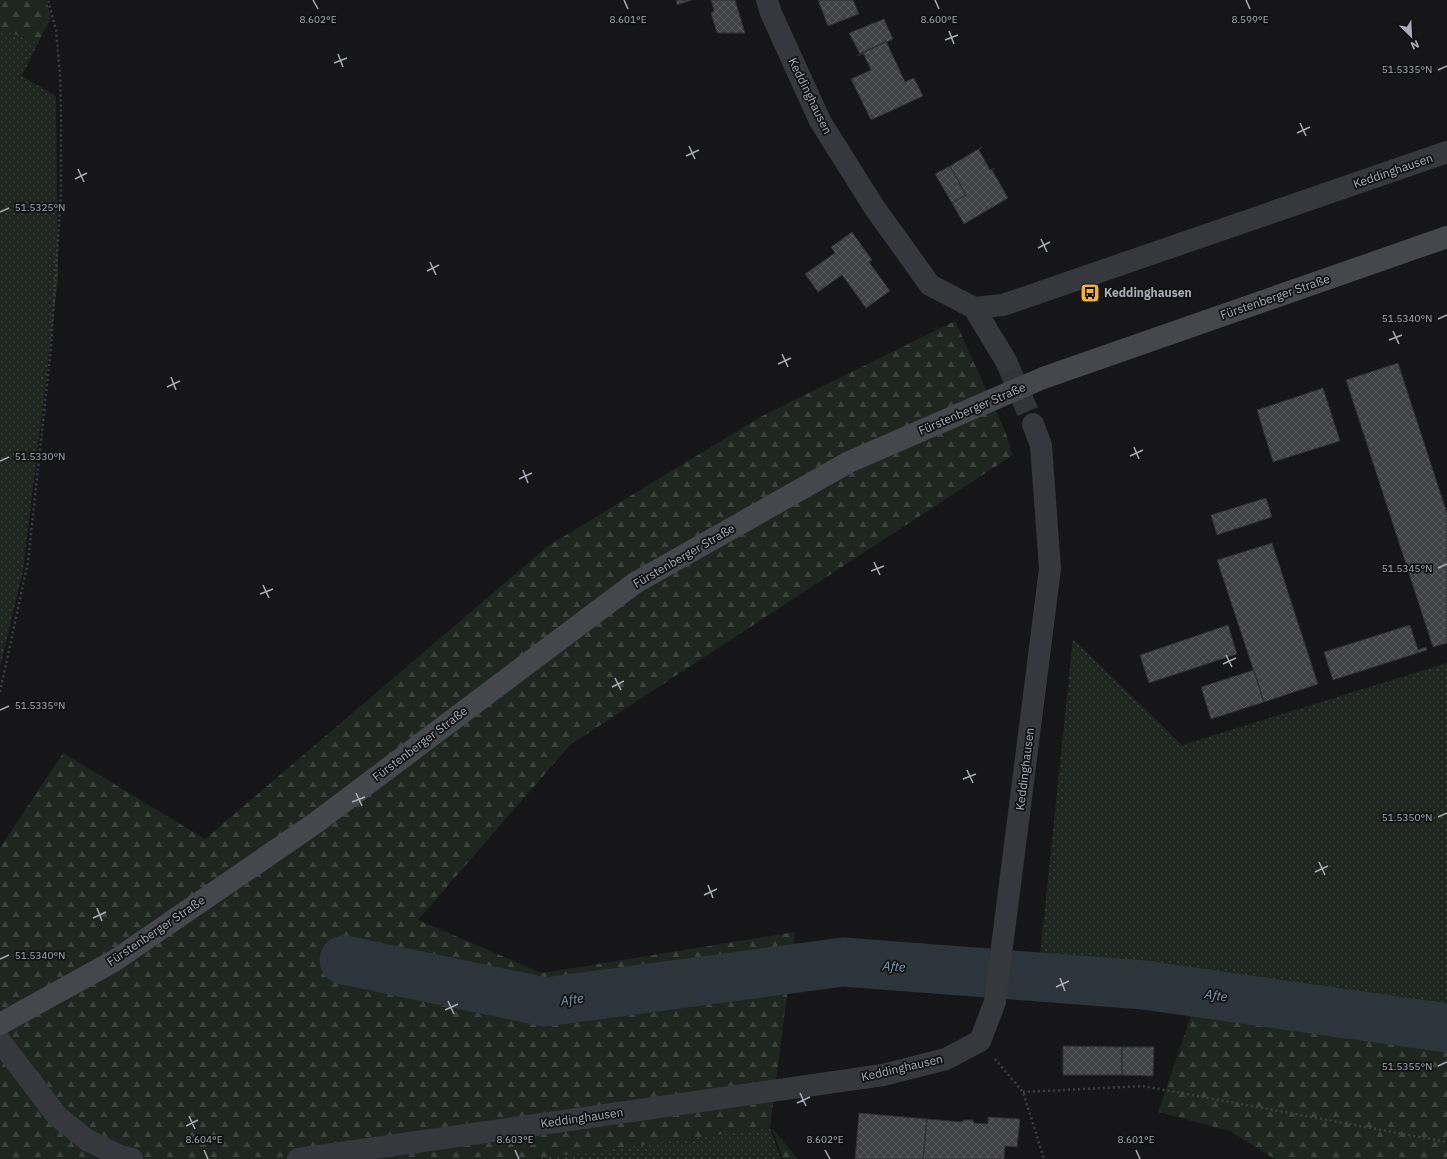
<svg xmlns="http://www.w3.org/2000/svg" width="1447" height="1159" font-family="'IBM Plex Sans',sans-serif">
  <defs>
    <pattern id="grass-dots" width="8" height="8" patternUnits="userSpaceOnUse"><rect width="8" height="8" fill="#1e261f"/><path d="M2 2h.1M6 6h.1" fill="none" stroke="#3c433d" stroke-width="1.8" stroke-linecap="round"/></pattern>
    <pattern id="forest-firs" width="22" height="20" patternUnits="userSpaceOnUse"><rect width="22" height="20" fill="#1e261f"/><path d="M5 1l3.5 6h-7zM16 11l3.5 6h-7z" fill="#3c433d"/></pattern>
    <pattern id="building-cross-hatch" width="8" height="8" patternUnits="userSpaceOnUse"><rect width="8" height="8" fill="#404145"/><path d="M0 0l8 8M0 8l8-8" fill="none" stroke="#595a5e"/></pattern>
  </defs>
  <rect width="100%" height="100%" fill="#161618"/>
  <path fill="url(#grass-dots)" d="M0,29L38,43L22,76L56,96L58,279L23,571L0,667Z
    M1073,639L1182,745L1447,663V1045L1193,1010L1036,994Z
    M770,1128L781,1159H535Z"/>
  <path fill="url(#forest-firs)" d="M0,0H46L51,17L38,43L0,29Z
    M955,321L1005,431L1013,455L570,745L418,920L542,973L795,932L770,1128L535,1159H0V848L63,753L205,839L548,546L762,416Z
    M1193,1010L1447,1045V1159H1275L1230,1131L1158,1112Z
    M772,1128L798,1159H783Z"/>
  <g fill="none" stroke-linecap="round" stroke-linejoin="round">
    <path stroke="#2c353c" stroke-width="49" d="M344,960L545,1002L843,962L1144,985L1447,1028"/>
  </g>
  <path fill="url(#building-cross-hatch)" stroke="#303034" d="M676,0H692L677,5Z
    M711,0H735L745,33H717L711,13L714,11Z
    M818,0H853L859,14L828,26Z
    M884,19L893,39L860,54L849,33Z
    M886,41L905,82L914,78L923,96L871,120L851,79L871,70L863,53L858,56V55Z
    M982,147L979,150L990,170L995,168L992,170L1008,198L964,224L952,203L966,195L950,166Z
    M950,166L966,195L952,203L935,174Z
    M852,232L872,260L869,262L890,291L866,308L842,275L818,292L805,274L835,253L831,247Z
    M1398,363L1447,513V643L1433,647L1346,380Z
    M1323,388L1340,441L1273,462L1257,410Z
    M1266,498L1272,517L1217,535L1211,515Z
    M1272,543L1318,684L1264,702L1217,560Z
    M1228,625L1237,654L1149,683L1140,655Z
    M1410,625L1418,650L1426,647L1427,650L1333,680L1324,652Z
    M1254,670L1264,702L1211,719L1201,687Z
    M1063,1046L1122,1047V1075H1063Z
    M1122,1047H1154L1153,1076L1122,1075Z
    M859,1113L927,1119L923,1159H855Z
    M988,1117L1020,1119L1017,1147L1005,1146L1004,1159H923L927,1119L962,1122L964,1120H973L974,1123L988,1124Z"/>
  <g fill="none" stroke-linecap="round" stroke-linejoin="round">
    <path stroke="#333438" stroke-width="22" stroke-dasharray="22 11" stroke-linecap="butt" d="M1006,361L1033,424"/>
    <path stroke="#3d3f44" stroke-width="2.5" stroke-dasharray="2 3" stroke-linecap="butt" d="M0,692L28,562L51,347L61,193V115L60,74L56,30L48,0
      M995,1059L1023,1092L1044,1159
      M1023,1092L1143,1086L1447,1142"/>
    <path stroke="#37383d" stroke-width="22" d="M767,0L771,13L820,121L874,207L930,285L974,308L1006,361
      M974,308L1003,305L1447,152
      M0,1041L57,1116L87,1140L120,1156L132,1159
      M298,1159L883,1075L946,1059L980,1041L995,1002L1050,569L1041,445L1033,424"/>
    <path stroke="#45474d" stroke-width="22" d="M0,1024L114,961L314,824L635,583L849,462L1043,378L1447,237"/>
  </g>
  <path fill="none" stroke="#a8adb8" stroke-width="1.5" d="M313,0L318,9M624,0L628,9M935,0L939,9M1246,0L1250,9M949,31L954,44M945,40L958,35M338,54L343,67M334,63L347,58M1438,70L1447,66M1300,123L1306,136M1297,133L1310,127M689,146L695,159M686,156L699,150M78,169L84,182M75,179L87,173M0,212L9,208M1041,239L1047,252M1038,248L1050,242M430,262L436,275M427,271L439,265M1438,319L1447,315M1393,331L1399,344M1389,340L1402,335M782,354L788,367M778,364L791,358M171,377L176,390M167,387L180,381M1134,447L1139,459M1130,456L1143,450M0,461L9,457M523,470L528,483M519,479L532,473M874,562L880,575M1438,568L1447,564M871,571L884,566M263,585L269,598M260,594L273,589M1226,655L1232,667M1223,664L1236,658M615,678L621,690M612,687L624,681M0,710L9,706M967,770L973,783M963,779L976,774M356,793L362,806M352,802L365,797M1438,817L1447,813M1319,862L1325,875M1315,872L1328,866M708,885L713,898M704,895L717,889M97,908L102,921M93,918L106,912M0,959L9,955M1060,978L1065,991M1056,987L1069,981M448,1001L454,1014M445,1010L458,1004M1438,1066L1447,1062M800,1093L806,1106M797,1103L810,1097M189,1116L195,1129M186,1126L198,1120M204,1150L208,1159M515,1150L519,1159M825,1150L830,1159M1136,1150L1140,1159"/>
  <defs>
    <symbol id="bus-square" viewBox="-11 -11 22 22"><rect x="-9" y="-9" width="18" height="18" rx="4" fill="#f2b134" stroke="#111113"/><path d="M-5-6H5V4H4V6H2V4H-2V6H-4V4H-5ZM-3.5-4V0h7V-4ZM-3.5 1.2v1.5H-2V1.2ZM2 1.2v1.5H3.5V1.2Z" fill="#111"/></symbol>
  </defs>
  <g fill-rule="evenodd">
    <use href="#bus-square" x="1079" y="282" width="22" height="22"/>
  </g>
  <g text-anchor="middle" stroke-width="3.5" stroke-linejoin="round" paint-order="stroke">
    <g font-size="12" fill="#a8adb8" stroke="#111113">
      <text transform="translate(810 96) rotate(64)" y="4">Keddinghausen</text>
      <text transform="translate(1393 171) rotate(-19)" y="4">Keddinghausen</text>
      <text transform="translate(1275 297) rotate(-19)" y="4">Fürstenberger Straße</text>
      <text transform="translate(972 409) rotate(-23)" y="4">Fürstenberger Straße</text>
      <text transform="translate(684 556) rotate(-30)" y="4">Fürstenberger Straße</text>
      <text transform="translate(420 744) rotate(-37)" y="4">Fürstenberger Straße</text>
      <text transform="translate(1025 769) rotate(-83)" y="4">Keddinghausen</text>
      <text transform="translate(156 931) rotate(-34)" y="4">Fürstenberger Straße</text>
      <text transform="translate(902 1068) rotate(-13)" y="4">Keddinghausen</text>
      <text transform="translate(582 1118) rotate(-8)" y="4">Keddinghausen</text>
    </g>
    <g font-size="12" font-weight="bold" fill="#a8adb8" stroke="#111113" text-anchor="start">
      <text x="1104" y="297">Keddinghausen</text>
    </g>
    <g font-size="13" font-style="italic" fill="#7f9bb3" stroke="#111113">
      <text transform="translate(894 966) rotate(4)" y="5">Afte</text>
      <text transform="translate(1216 995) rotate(8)" y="5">Afte</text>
      <text transform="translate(572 999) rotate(-8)" y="5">Afte</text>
    </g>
  </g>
  <g font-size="10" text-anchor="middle" fill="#a8adb8" stroke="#111113" stroke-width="3.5" stroke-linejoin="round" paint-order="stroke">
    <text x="318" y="23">8.602°E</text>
    <text x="628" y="23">8.601°E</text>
    <text x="939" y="23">8.600°E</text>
    <text x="1250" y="23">8.599°E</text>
    <text x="1407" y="73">51.5335°N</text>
    <text x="40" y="211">51.5325°N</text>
    <text x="1407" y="322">51.5340°N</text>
    <text x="40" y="460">51.5330°N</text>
    <text x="1407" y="572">51.5345°N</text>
    <text x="40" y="709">51.5335°N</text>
    <text x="1407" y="821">51.5350°N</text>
    <text x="40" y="959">51.5340°N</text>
    <text x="1407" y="1070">51.5355°N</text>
    <text x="204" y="1143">8.604°E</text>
    <text x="515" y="1143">8.603°E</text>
    <text x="825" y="1143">8.602°E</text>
    <text x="1136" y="1143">8.601°E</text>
  </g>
  <g transform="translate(1411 36) rotate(156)" stroke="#111113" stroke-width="3" paint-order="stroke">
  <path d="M0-3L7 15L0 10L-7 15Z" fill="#a8adb8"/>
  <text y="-6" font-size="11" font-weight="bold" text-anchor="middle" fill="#a8adb8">N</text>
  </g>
</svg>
